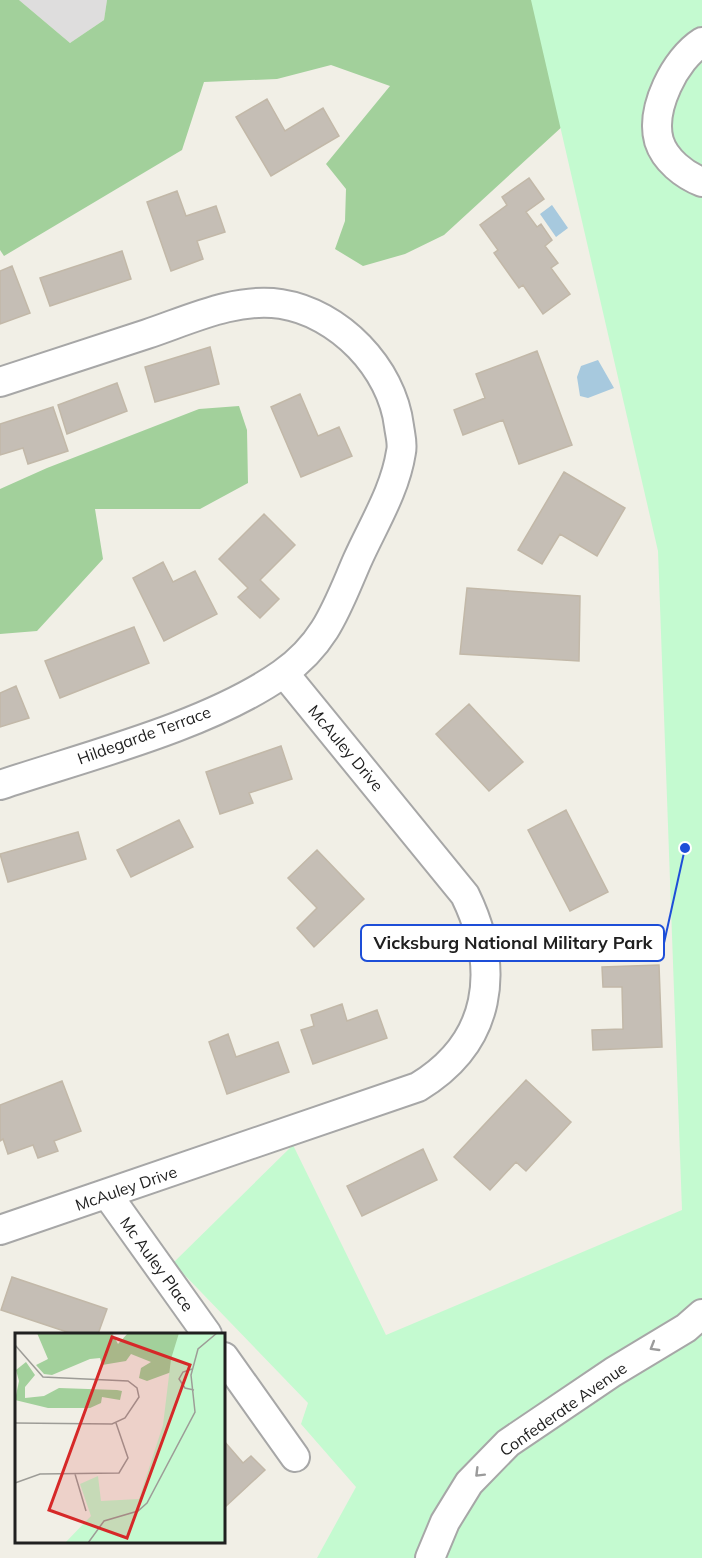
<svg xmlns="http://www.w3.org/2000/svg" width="702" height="1558" font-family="Mulish,sans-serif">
  <rect width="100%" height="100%" fill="#f1efe6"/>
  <path fill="#dedddd" d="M19,0H107L104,20L70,43Z"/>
  <path fill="#a2d09b" d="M0,0H19L70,43L104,20L107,0H664L612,81L444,235L405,254L363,266L335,249L345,221L346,189L326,164L390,86L331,65L277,79L204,82L182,150L4,256L0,250Z
    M239,406L247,430L248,483L200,509H95L103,559L37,631L0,634V489L47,468L199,409Z"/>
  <path fill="#c4fad0" d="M531,0H702V1558H317L356,1487L301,1424L308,1403L173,1263L293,1145L386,1335L682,1210L658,551Z"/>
  <path fill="#a7c9de" d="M552,205L568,228L556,237L540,214Z
    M598,360L614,388L588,398L580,396L577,377L581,366Z"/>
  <path fill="#c5beb5" stroke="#c2b8a8" stroke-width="1.5" d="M267,99L285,131L323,108L339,136L271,176L236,117Z
    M529,178L544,199L526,212L537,227L541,224L552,240L545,246L558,263L551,268L570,294L543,314L523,285L519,288L494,253L498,250L480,225L507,205L502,197Z
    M177,191L186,216L216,206L225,232L197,241L203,259L171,271L147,202Z
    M122,251L131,279L50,306L40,278Z
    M12,266L30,313L0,324V271Z
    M210,347L219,384L155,402L145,367Z
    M537,351L572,445L519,464L503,420L463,435L454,410L485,398L476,374Z
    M117,383L127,411L67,434L58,405Z
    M300,394L318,436L339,427L352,456L301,477L271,407Z
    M53,407L68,451L28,464L23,448L0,455V424Z
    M564,472L625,508L597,556L560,534L542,564L518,550Z
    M264,514L295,545L260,580L279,599L260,618L238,597L248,588L219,559Z
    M163,562L173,582L195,571L217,614L164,641L133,578Z
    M467,588L580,596L579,661L460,654Z
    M134,627L149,663L60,698L45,661Z
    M16,686L29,718L0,727V693Z
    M469,704L523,762L489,791L436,734Z
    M281,746L292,779L249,793L253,803L220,814L206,772Z
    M566,810L608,892L570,911L528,830Z
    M179,820L193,847L131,877L117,850Z
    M78,832L86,859L8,882L0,854Z
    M317,850L364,899L314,947L297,928L317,908L288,878Z
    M659,965L662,1047L593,1050L592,1030L623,1029L622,987H603L602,967Z
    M342,1004L347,1021L377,1010L387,1038L313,1064L301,1030L314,1026L311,1015Z
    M228,1034L236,1057L278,1042L289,1072L227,1094L209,1042Z
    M526,1080L571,1122L526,1171L516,1162L490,1190L454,1157Z
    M62,1081L81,1131L54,1141L58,1151L38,1158L33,1145L8,1154L3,1139L0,1141V1105Z
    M423,1149L437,1180L362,1216L347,1186Z
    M12,1277L107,1309L98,1334H73L1,1310Z
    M224,1441L243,1463L251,1456L265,1470L226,1506L224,1503Z"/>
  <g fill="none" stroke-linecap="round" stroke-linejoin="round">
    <defs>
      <path id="minor" d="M702,42C675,59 650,109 659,141C665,160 684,175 702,182
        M0,382C49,366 98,350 147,334C189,320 236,297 281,304C339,313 392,368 399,426C400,434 403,444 401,452C395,491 373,525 357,561C337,607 326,643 282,674C208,726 87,756 0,785
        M107,1194L207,1334
        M0,1230L418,1087C492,1042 501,969 465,895L284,673
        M224,1357L295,1457
        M430,1558L445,1522L469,1483L508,1443L613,1372L686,1328L702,1314"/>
    </defs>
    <use href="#minor" stroke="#a7a7a7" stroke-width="32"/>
    <use href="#minor" stroke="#fff" stroke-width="28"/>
  </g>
  <defs><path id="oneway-chevron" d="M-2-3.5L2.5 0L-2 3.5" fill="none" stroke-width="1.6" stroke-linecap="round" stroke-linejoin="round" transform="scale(1.5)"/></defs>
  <g stroke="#9b9b9b">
    <use href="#oneway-chevron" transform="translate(654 1347) rotate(149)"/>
    <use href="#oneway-chevron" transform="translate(479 1473) rotate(135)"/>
  </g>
  <g text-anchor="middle" stroke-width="6" stroke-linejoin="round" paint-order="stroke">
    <g font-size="16" fill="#202020" stroke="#fff">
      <text transform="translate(144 735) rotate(-20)" y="6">Hildegarde Terrace</text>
      <text transform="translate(346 748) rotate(50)" y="6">McAuley Drive</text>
      <text transform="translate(126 1188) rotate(-19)" y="6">McAuley Drive</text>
      <text transform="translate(157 1264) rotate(54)" y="6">Mc Auley Place</text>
      <text transform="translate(563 1409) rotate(-35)" y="6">Confederate Avenue</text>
    </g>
  </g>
  <g transform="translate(15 1333)">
    <rect width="210" height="210" fill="#f1efe6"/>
    <path d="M22,0H97L103,11L113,0H181L162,37L132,48L124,45L126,35L136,29L116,21L111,28L87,32L85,25L75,26L37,42L29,41L21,32L33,26ZM11,29L20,42L10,54V65L29,63L44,55L102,57L107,58L105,67L87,64L86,70L75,75H33L0,67L4,48L1,37Z" fill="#a2d09b"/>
    <path d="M164,0H210V210H50L76,183L65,151L83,143L86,168L124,166L148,92L156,26Z" fill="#c4fad0"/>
    <path fill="none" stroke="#9d9c97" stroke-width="1.5" d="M0,12L28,44L113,48L122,55L124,64L110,85L97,91L0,90M177,36L168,39L164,46L170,55L179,57M60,141L71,178M0,150L25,141L104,140L113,125L101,90M73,210L89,188L123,178L132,170L180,79L176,42L183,16L202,0"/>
    <path fill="#d62828" fill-opacity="0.15" stroke="#d62828" stroke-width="3" d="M97,4L175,32L112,205L34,177Z"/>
    <rect width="210" height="210" fill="none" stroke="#202020" stroke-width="3"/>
  </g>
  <path fill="none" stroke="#1d4ed8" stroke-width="2" d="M685 848L664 943"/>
  <circle fill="#1d4ed8" stroke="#fff" stroke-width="2" cx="685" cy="848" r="6"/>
  <rect fill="#fff" stroke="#1d4ed8" stroke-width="2" x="361" y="925" width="303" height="36" rx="6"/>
  <g font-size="18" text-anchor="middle" font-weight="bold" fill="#202020">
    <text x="513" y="949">Vicksburg National Military Park</text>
  </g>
</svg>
